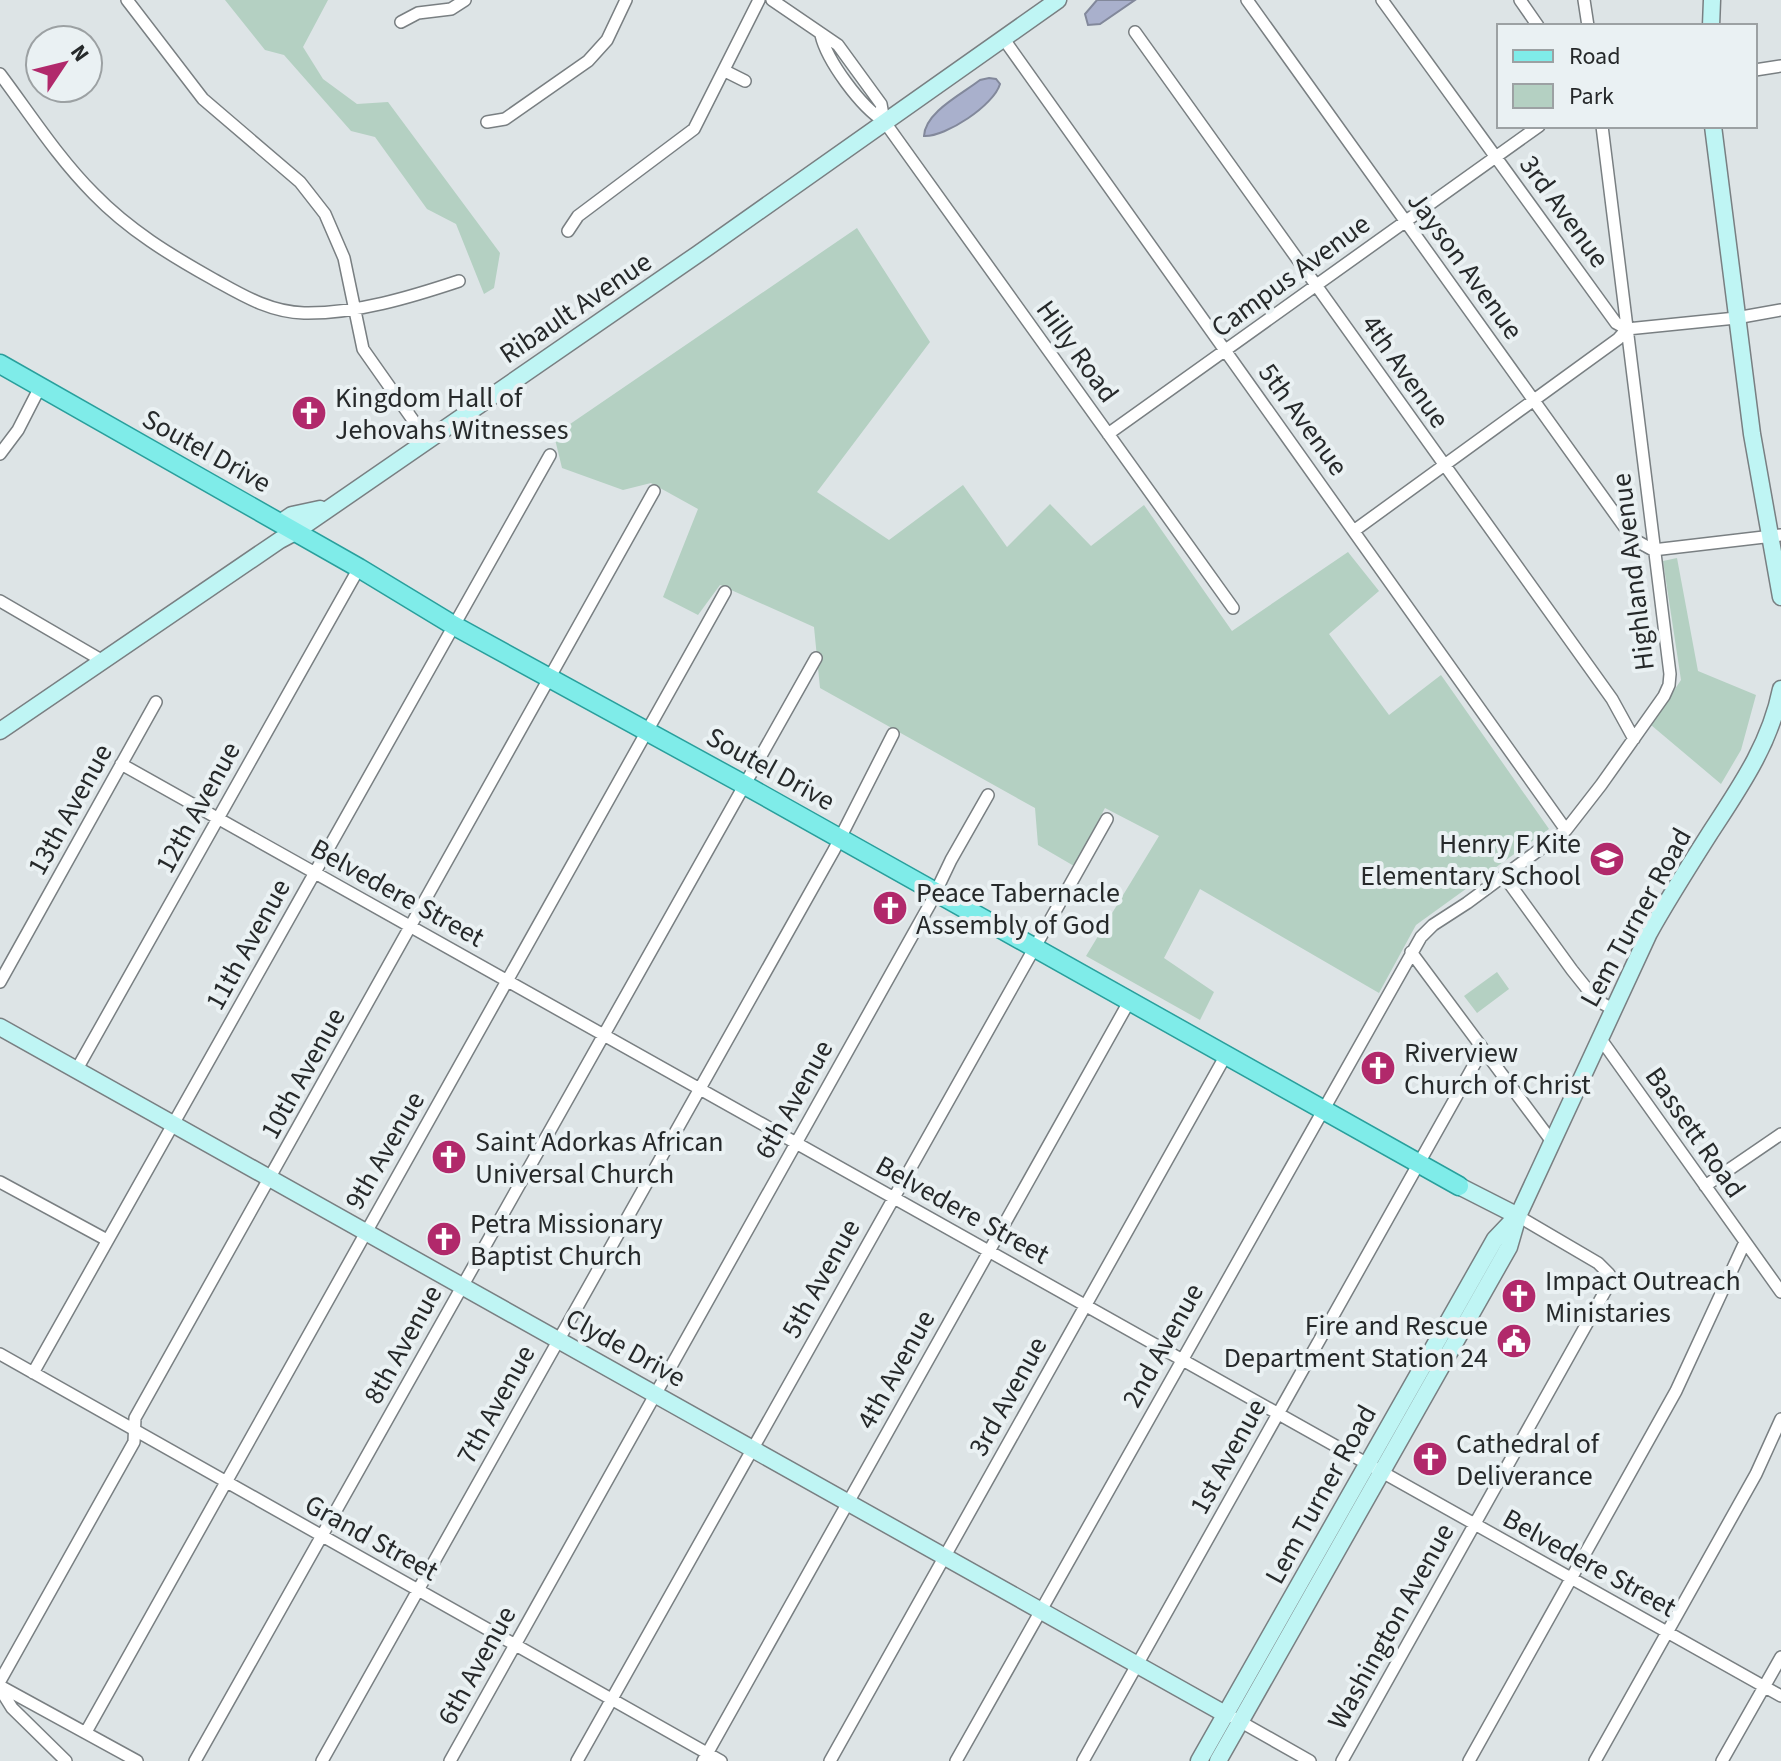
<svg xmlns="http://www.w3.org/2000/svg" width="1781" height="1761" font-family="'Source Sans 3',sans-serif">
  <rect width="100%" height="100%" fill="#dde4e6"/>
  <path fill="#b4d0c2" d="M225,0H328L303,47L323,79L357,104L388,102L500,253L494,288L484,294L456,224L427,209L375,137L351,131L284,55L265,50Z
    M857,228L930,342L817,492L889,540L963,485L1007,547L1050,504L1091,546L1144,505L1232,631L1348,552L1379,591L1329,634L1389,715L1441,675L1549,829L1416,925L1379,993L1200,889L1164,958L1214,992L1200,1020L1086,956L1159,836L1105,808L1074,866L1038,845L1035,808L820,688L814,627L720,585L698,615L663,597L698,509L651,483L623,490L562,468L554,435Z
    M1677,558L1698,671L1756,695L1741,750L1721,784L1651,725L1681,680L1663,561Z
    M1497,972L1509,989L1477,1013L1464,996Z"/>
  <path fill="#a9b0cc" stroke="#82889b" stroke-width="2" d="M1097,0H1135L1100,24L1088,25L1085,14Z
    M989,78L996,79L1000,84C994,105 946,137 924,136C925,112 962,94 980,80Z"/>
  <g fill="none" stroke-linecap="round" stroke-linejoin="round">
    <defs>
      <path id="street" d="M127,0L203,99L300,182L325,214L344,258L363,349L427,440
        M772,0L838,45L881,104L884,121
        M1247,0L1633,539L1653,550L1781,535
        M1382,0L1616,323L1627,329
        M1520,0L1538,26
        M1584,0L1588,26
        M401,22L418,13L451,9L465,0
        M1135,32L1612,699L1634,739
        M821,35C827,61 861,107 884,121L1233,608
        M1003,38L1566,830
        M1755,70L1781,66
        M725,71L745,81
        M0,74C30,114 58,158 94,194C129,230 170,255 213,279C242,295 269,312 304,313C355,314 411,297 459,281
        M487,122L505,119L588,61L607,40L626,0
        M568,231L578,216L694,129L759,0
        M1108,434L1539,126
        M0,454L18,430L39,389
        M1355,530L1618,339L1627,329L1736,318L1781,310
        M0,601L103,661
        M121,764L1781,1696
        M1504,876L1572,970L1596,1000L1613,1009
        M1411,952L1553,1143
        M0,982L156,702
        M1600,1038L1781,1292
        M77,1069L359,568
        M0,1182L107,1240
        M1705,1186L1781,1134
        M0,1354L721,1761
        M33,1373L550,455
        M0,1681L134,1442L135,1418L654,491
        M0,1686L137,1761
        M0,1689L12,1708L66,1761
        M1234,1718L1310,1761
        M86,1732L725,592
        M195,1761L816,658
        M322,1761L834,850L893,734
        M450,1761L930,904L951,860L988,795
        M577,1761L1107,819
        M703,1761L1130,1000
        M830,1761L1226,1055
        M956,1761L1421,937L1433,925L1467,903L1566,830L1601,785L1664,696L1669,685L1670,674L1602,126
        M1083,1761L1483,1049
        M1342,1761L1608,1286L1609,1274L1598,1263L1518,1216
        M1469,1761L1676,1391L1745,1242
        M1595,1761L1756,1474L1781,1419
        M1722,1761L1781,1657"/>
      <path id="secondary" d="M1711,26L1712,0
        M1713,126L1752,434L1781,597
        M280,523L292,515L320,509
        M0,731L280,540L295,532L698,254L1058,0
        M0,1027L1225,1714
        M1459,1186L1518,1216
        M1199,1761L1495,1239L1516,1217
        M1218,1761L1509,1247L1518,1216L1649,933C1668,899 1689,866 1710,833C1740,787 1770,744 1781,689"/>
      <path id="primary" d="M0,364L359,568L453,625L743,784L1459,1186"/>
    </defs>
    <use href="#street" stroke="#797f82" stroke-width="14"/>
    <use href="#secondary" stroke="#797f82" stroke-width="19"/>
    <use href="#primary" stroke="#299f9c" stroke-width="21"/>
    <use href="#street" stroke="#fff" stroke-width="11"/>
    <use href="#secondary" stroke="#bff5f4" stroke-width="16"/>
    <use href="#primary" stroke="#7fece9" stroke-width="18"/>
  </g>
  <defs>
    <symbol id="church-disc" viewBox="-11 -11 22 22"><circle r="9.5" fill="#b1296b" stroke="#eaf1f3"/><path d="M-1.2-6h2.4v3.5h3.3v2.4h-3.3V6h-2.4V-.1h-3.3v-2.4h3.3Z" fill="#fff"/></symbol>
    <symbol id="school-disc" viewBox="-11 -11 22 22"><circle r="9.5" fill="#b1296b" stroke="#eaf1f3"/><path d="M0-5L7-2L0 1L-7-2ZM-4 1L0 2.5L4 1V4Q0 6-4 4Z" fill="#fff"/></symbol>
    <symbol id="civic-disc" viewBox="-11 -11 22 22"><circle r="9.5" fill="#b1296b" stroke="#eaf1f3"/><path d="M-.6-6.5H3V-4.5H.6V-3L4-1V1h2V6H-6V1h2V-1L-.6-3ZM-1.2 2.5V6h2.4V2.5Z" fill="#fff"/></symbol>
  </defs>
  <g fill-rule="evenodd">
    <use href="#church-disc" x="289" y="393" width="40" height="40"/>
    <use href="#school-disc" x="1587" y="839" width="40" height="40"/>
    <use href="#church-disc" x="870" y="888" width="40" height="40"/>
    <use href="#church-disc" x="1358" y="1048" width="40" height="40"/>
    <use href="#church-disc" x="429" y="1137" width="40" height="40"/>
    <use href="#church-disc" x="424" y="1219" width="40" height="40"/>
    <use href="#church-disc" x="1499" y="1276" width="40" height="40"/>
    <use href="#civic-disc" x="1494" y="1321" width="40" height="40"/>
    <use href="#church-disc" x="1410" y="1439" width="40" height="40"/>
  </g>
  <g text-anchor="middle" stroke-width="8" stroke-linejoin="round" paint-order="stroke">
    <g font-size="28" fill="#26292a" stroke="#eaf1f3">
      <text transform="translate(1565 211) rotate(54)" y="10">3rd Avenue</text>
      <text transform="translate(1466 265) rotate(54)" y="10">Jayson Avenue</text>
      <text transform="translate(1290 275) rotate(-36)" y="10">Campus Avenue</text>
      <text transform="translate(575 307) rotate(-34)" y="10">Ribault Avenue</text>
      <text transform="translate(1078 351) rotate(54)" y="10">Hilly Road</text>
      <text transform="translate(1406 371) rotate(55)" y="10">4th Avenue</text>
      <text transform="translate(1304 419) rotate(54)" y="10">5th Avenue</text>
      <text transform="translate(207 450) rotate(29)" y="10">Soutel Drive</text>
      <text transform="translate(1632 572) rotate(-97)" y="10">Highland Avenue</text>
      <text transform="translate(771 768) rotate(29)" y="10">Soutel Drive</text>
      <text transform="translate(197 807) rotate(-61)" y="10">12th Avenue</text>
      <text transform="translate(69 809) rotate(-61)" y="10">13th Avenue</text>
      <text transform="translate(398 892) rotate(29)" y="10">Belvedere Street</text>
      <text transform="translate(1635 917) rotate(-61)" y="10">Lem Turner Road</text>
      <text transform="translate(247 944) rotate(-61)" y="10">11th Avenue</text>
      <text transform="translate(302 1073) rotate(-61)" y="10">10th Avenue</text>
      <text transform="translate(793 1099) rotate(-61)" y="10">6th Avenue</text>
      <text transform="translate(1696 1132) rotate(55)" y="10">Bassett Road</text>
      <text transform="translate(384 1150) rotate(-60)" y="10">9th Avenue</text>
      <text transform="translate(963 1209) rotate(29)" y="10">Belvedere Street</text>
      <text transform="translate(820 1278) rotate(-61)" y="10">5th Avenue</text>
      <text transform="translate(402 1344) rotate(-61)" y="10">8th Avenue</text>
      <text transform="translate(1162 1345) rotate(-61)" y="10">2nd Avenue</text>
      <text transform="translate(626 1347) rotate(29)" y="10">Clyde Drive</text>
      <text transform="translate(895 1369) rotate(-61)" y="10">4th Avenue</text>
      <text transform="translate(1007 1396) rotate(-61)" y="10">3rd Avenue</text>
      <text transform="translate(495 1404) rotate(-61)" y="10">7th Avenue</text>
      <text transform="translate(1227 1456) rotate(-61)" y="10">1st Avenue</text>
      <text transform="translate(1320 1494) rotate(-61)" y="10">Lem Turner Road</text>
      <text transform="translate(372 1537) rotate(29)" y="10">Grand Street</text>
      <text transform="translate(1590 1562) rotate(29)" y="10">Belvedere Street</text>
      <text transform="translate(1390 1626) rotate(-61)" y="10">Washington Avenue</text>
      <text transform="translate(476 1665) rotate(-61)" y="10">6th Avenue</text>
    </g>
    <g font-size="28" fill="#26292a" stroke="#eaf1f3" text-anchor="start">
      <text x="335" y="407">Kingdom Hall of<tspan x="335" dy="32">Jehovahs Witnesses</tspan></text>
      <text x="1581" y="853" text-anchor="end">Henry F Kite<tspan x="1581" dy="32">Elementary School</tspan></text>
      <text x="916" y="902">Peace Tabernacle<tspan x="916" dy="32">Assembly of God</tspan></text>
      <text x="1404" y="1062">Riverview<tspan x="1404" dy="32">Church of Christ</tspan></text>
      <text x="475" y="1151">Saint Adorkas African<tspan x="475" dy="32">Universal Church</tspan></text>
      <text x="470" y="1233">Petra Missionary<tspan x="470" dy="32">Baptist Church</tspan></text>
      <text x="1545" y="1290">Impact Outreach<tspan x="1545" dy="32">Ministaries</tspan></text>
      <text x="1488" y="1335" text-anchor="end">Fire and Rescue<tspan x="1488" dy="32">Department Station 24</tspan></text>
      <text x="1456" y="1453">Cathedral of<tspan x="1456" dy="32">Deliverance</tspan></text>
    </g>
  </g>
  <rect x="1497" y="24" width="260" height="104" fill="#eaf1f3" stroke="#9ca1a3" stroke-width="2"/>
  <rect x="1513" y="50" width="40" height="12" fill="#7fece9" stroke="#9ca1a3" stroke-width="2"/>
  <text x="1569" y="64" font-size="24" fill="#26292a">Road</text>
  <rect x="1513" y="84" width="40" height="24" fill="#b4d0c2" stroke="#9ca1a3" stroke-width="2"/>
  <text x="1569" y="104" font-size="24" fill="#26292a">Park</text>
  <g transform="translate(64 64) rotate(55)"><circle r="38" fill="#eaf1f3" stroke="#9ca1a3" stroke-width="2"/>
  <path d="M0-6L14 30L0 20L-14 30Z" fill="#b1296b"/>
  <text y="-12" font-size="22" font-weight="bold" text-anchor="middle" fill="#26292a">N</text>
  </g>
</svg>
